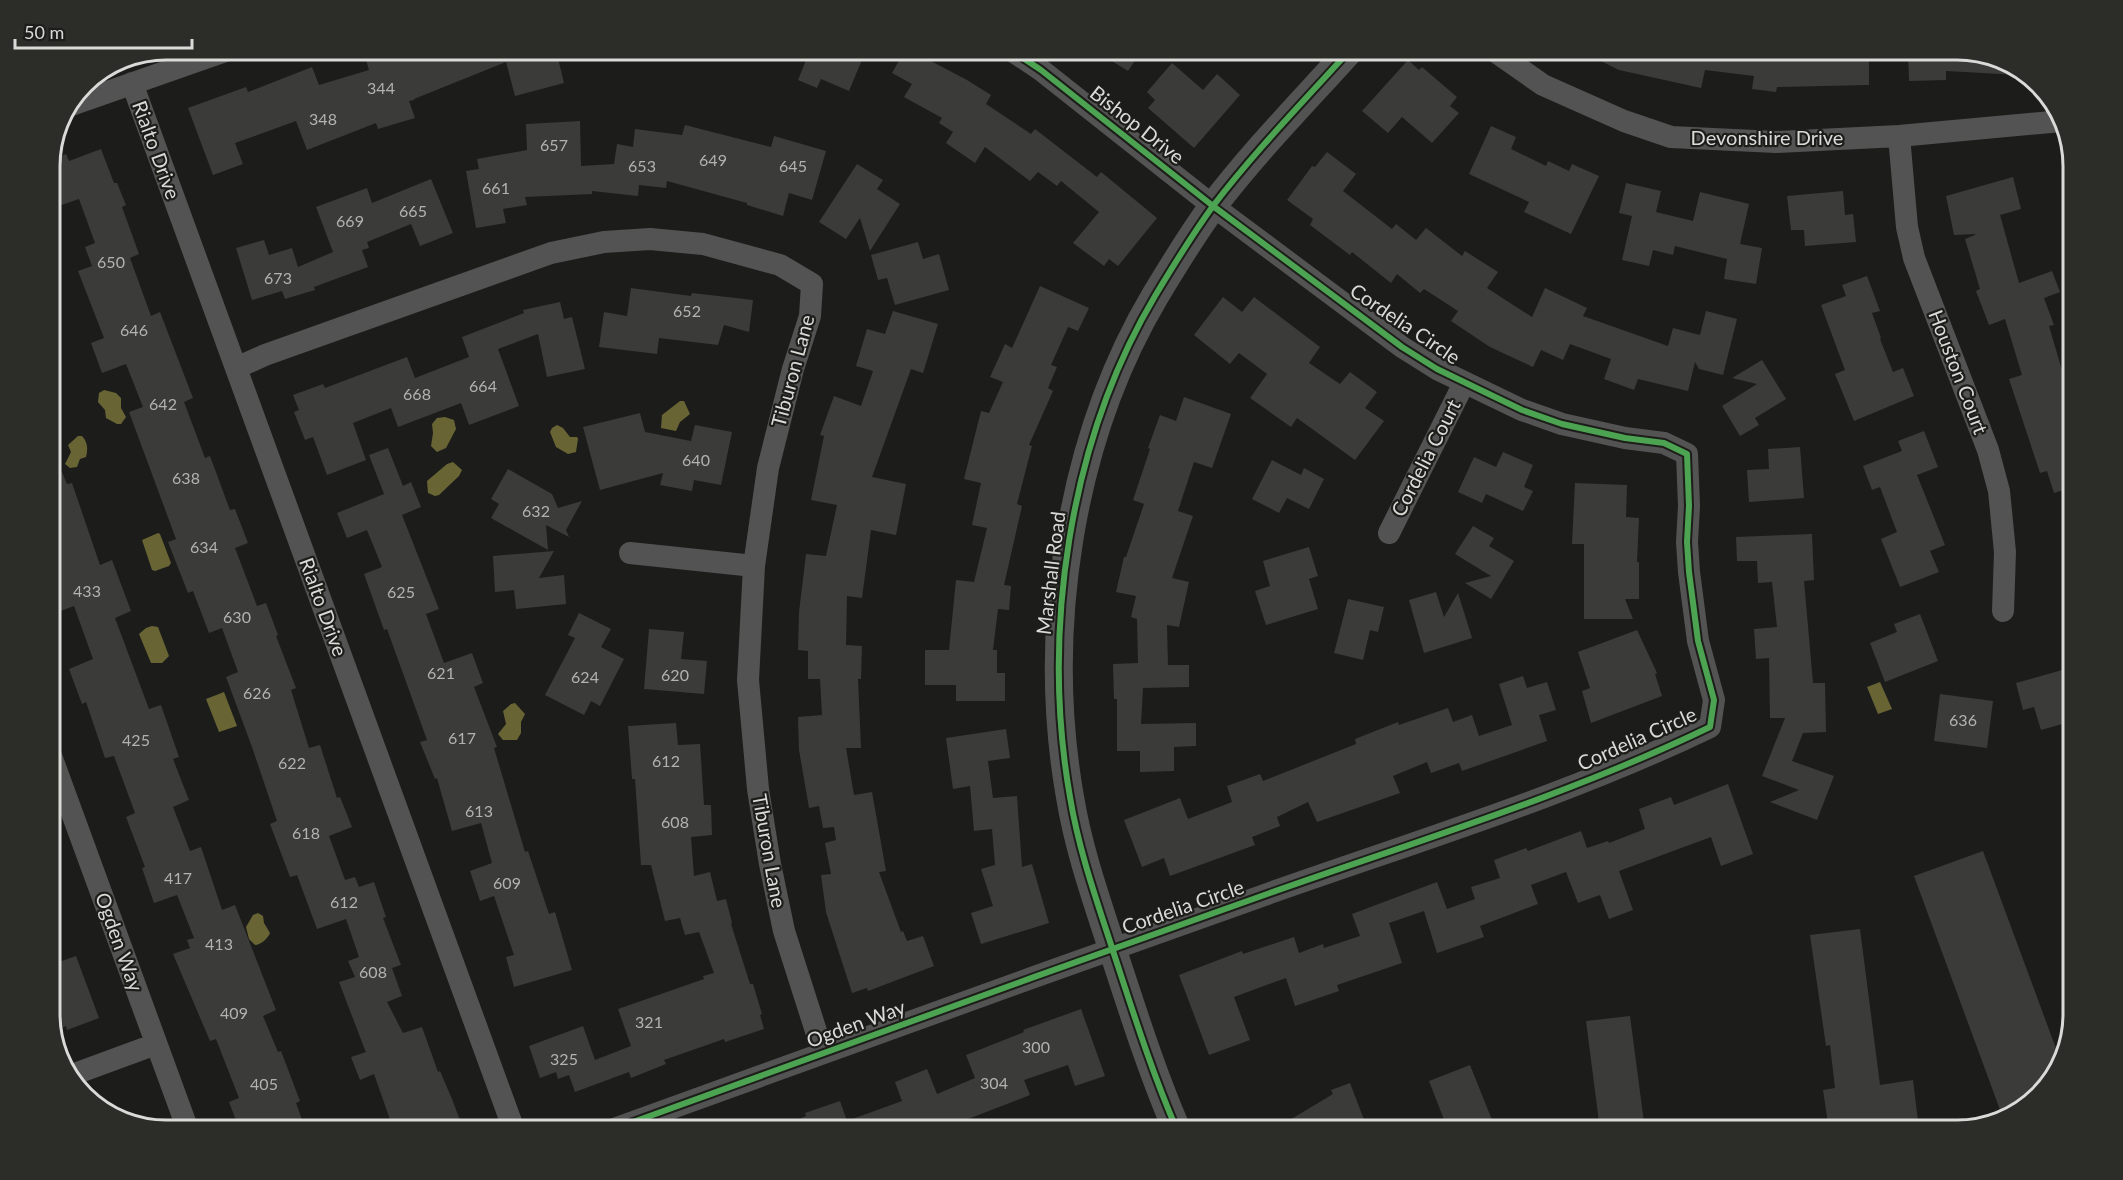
<svg xmlns="http://www.w3.org/2000/svg" width="2123" height="1180" font-family="Lato,sans-serif">
  <rect width="100%" height="100%" fill="#1c1c1b"/>
  <path fill="#686434" d="M104,390L116,393L121,398V408L126,417L121,424H117L106,418L105,410L98,402L99,393Z
    M680,401H684L690,414L680,422L676,431L661,428L662,415Z
    M445,417L454,420L456,429L446,448L437,452L431,446L433,433L432,424L437,418Z
    M557,425L563,428L570,437H577L578,439L576,452L568,454L556,447L550,432L552,428Z
    M78,436H82C88,442 88,450 86,457L80,459L77,467L70,468L65,464L71,452L68,445Z
    M453,462L462,470L459,476L439,495L435,496L428,493L427,481L447,464Z
    M158,533L160,534L171,563L169,566L155,571L152,570L142,540Z
    M152,626L158,627L169,656L162,663H151L139,634L146,628Z
    M1880,682L1892,709L1878,714L1867,687Z
    M224,692L237,726L219,732L206,699Z
    M515,703L525,714L521,722V733L517,740H503L498,734L506,724L503,711L511,704Z
    M258,913L263,916L264,923L270,933C268,938 261,945 255,945L249,939L246,927L253,915Z"/>
  <path fill="#3b3b3a" d="M363,50H556L564,83L515,96L506,62L414,99V100L409,101L415,118L378,129L376,123L307,150L296,121L235,143L243,164L213,175L188,108L246,87L248,92L312,67L319,85L369,70Z
    M810,50H866L849,91L821,79L817,88L798,80Z
    M905,50H910L967,80L991,95L986,104L1031,134L1035,129L1097,177L1101,172L1157,218L1118,266L1109,259L1104,266L1073,243L1099,212L1061,181L1057,186L1038,172L1030,181L985,147L975,163L946,143L953,132L939,123L942,118L904,97L912,84L892,73Z
    M1094,50H1142L1128,71Z
    M1579,50H1782L1781,60L1840,57V50H1869V85L1777,87L1776,92L1752,89L1754,76L1705,70L1701,88L1619,70Z
    M1908,50L1966,52L2015,65L2020,70L2019,75L1946,71V80L1909,81Z
    M1408,60L1419,70L1422,67L1457,97L1450,106L1459,113L1432,143L1402,117L1388,133L1362,111Z
    M1172,63L1203,90L1217,74L1240,95L1194,148L1148,108L1155,100L1147,92Z
    M580,121L581,166L614,164L617,144L633,147L635,129L682,135L685,125L771,147L774,136L826,151L812,200L789,193L783,216L747,205V203L667,181L666,188L639,185L638,196L592,191V194L525,197L527,205L503,209L506,223L476,228L466,171L479,169L477,159L527,150L526,124Z
    M1491,126L1516,137L1511,149L1546,166L1548,161L1569,171L1572,164L1599,176L1571,234L1524,212L1529,202L1469,174Z
    M101,149L114,183H117L126,205L122,207L139,254L130,258L151,316L160,312L193,398L184,402L205,458L210,456L230,510L235,509L248,543L235,548L257,606L266,603L278,635L276,636L296,688L291,690L309,748L320,745L337,798L340,797L352,827L329,836L345,880L355,877L359,887L374,882L386,917L383,918L401,965L392,968L402,996L387,1002L403,1033L422,1027L438,1072L440,1071L452,1099L464,1131H394L374,1074L360,1080L351,1057L366,1052L365,1050L339,982L355,977L348,961L359,957L346,919L317,929L297,875L290,877L270,824L277,821L252,747L226,677L238,672L222,628L209,633L193,591L188,593L168,542L176,539L129,412L143,407L126,364L102,373L91,343L104,338L78,271L92,266L85,247L95,243L79,199L50,209V160L66,154L69,161Z
    M1327,152L1356,174L1343,191L1392,229L1396,224L1416,240L1426,228L1462,256L1465,251L1498,272L1487,288L1532,317L1545,288L1587,308L1583,316L1668,346L1673,328L1700,335L1706,311L1737,319L1723,375L1699,369L1695,362L1688,391L1638,379L1634,390L1604,379L1611,359L1570,344L1563,360L1541,350L1533,367L1490,347L1451,321L1458,311L1424,289L1420,293L1397,274L1391,283L1352,252L1350,255L1310,225L1313,219L1287,200L1312,166L1315,167Z
    M857,164L883,180L877,189L900,204L870,251L860,218L846,239L819,222Z
    M2013,177L2021,209L2000,215L2019,283L2052,271L2060,292L2044,298L2054,325L2049,326L2073,408V487L2054,493L2047,471L2040,473L2009,379L2022,375L2005,319L1989,325L1976,291L1980,289L1965,239L1975,235V234L1954,235L1946,196Z
    M431,179L453,233L420,246L411,224L367,242L369,248L362,250L368,267L314,287L315,290L285,299L282,291L252,300L236,248L264,240L269,255L292,248L298,267L333,252L316,207L367,188L372,203Z
    M1626,183L1661,191L1656,212L1693,221L1700,192L1749,204L1740,244L1762,248L1756,284L1724,279L1727,259L1675,246L1673,255L1653,250L1649,266L1622,260L1632,216L1619,213Z
    M1843,191L1845,215L1853,214L1856,242L1805,246L1804,230H1791L1787,196Z
    M918,242L923,259L939,254L949,290L895,305L887,278L878,280L871,255Z
    M1867,276L1880,311L1872,313L1881,338L1880,339L1893,372L1903,368L1914,396L1854,421L1835,374L1845,370L1821,305L1846,296L1842,285Z
    M1040,286L1089,308L1078,331L1068,327L1051,365L1057,367L1048,388L1053,391L1029,445L1032,446L1017,504L1022,506L1004,585L1011,586L1009,610L998,609L993,650H997V673H1005V701H956V685H925V650H949L956,580L974,582L987,528L972,525L981,483L964,479L981,411L989,413L1003,382L990,377L1005,344L1012,348Z
    M631,288L691,296L692,293L753,300L749,332L724,325L718,345L659,338L657,354L599,347L604,312L627,316Z
    M1223,297L1242,312L1254,297L1320,347L1309,363L1340,384L1350,372L1377,392L1365,408L1384,421L1355,460L1297,418L1291,427L1250,398L1267,374L1239,353L1230,364L1194,335Z
    M560,302L564,319L572,317L585,369L547,377L538,334L498,349L519,406L469,425L461,403L398,427L391,408L353,423L366,460L327,475L313,437L305,440L294,412L299,410L293,395L323,384L325,388L407,357L415,378L469,357L462,337L524,313L523,310Z
    M893,311L938,324L923,373L911,369L872,477L906,484L896,535L871,530L862,598L847,596L846,645L862,646L861,679H858L861,748H846L854,795L872,792L886,871L879,872L901,932L903,931L907,941L923,936L934,966L868,991L867,988L852,993L826,912L821,875L831,874L825,843L836,840L834,827L823,828L819,806L809,808L799,750L798,717L822,715L820,679H808V651L798,650L799,612L806,554L826,556L837,505L811,500L824,436L820,435L834,396L861,406L873,371L856,366L867,329L885,334Z
    M1762,360L1786,399L1755,418L1759,425L1740,436L1722,406L1757,384L1732,378Z
    M1184,397L1231,414L1212,468L1194,462L1178,511L1193,516L1172,578L1189,582L1179,627L1167,625L1168,665H1189V687L1143,688L1141,724L1196,723V746L1174,747V771L1140,772V751H1117V699H1114L1113,664L1138,663L1137,619L1131,617L1136,596L1116,592L1124,557H1126L1144,504L1133,500L1150,449L1148,448L1160,415L1176,421Z
    M640,413L645,432L691,441L695,425L732,432L721,485L694,480L692,491L660,485L663,473L600,490L583,427Z
    M1924,431L1938,467L1917,475L1945,545L1930,551L1939,572L1900,587L1881,539L1897,532L1880,487L1872,490L1863,466L1902,451L1898,441Z
    M50,444L67,484L72,483L100,565L112,560L131,611L115,618L149,709L161,705L179,757L173,759L189,800L173,807L190,851L201,847L222,910L235,905L276,1010L263,1016L278,1052L281,1051L300,1101L296,1103L306,1131H240L229,1102L239,1098L216,1039L210,1041L173,954L190,948L187,940L194,938L177,895L154,903L142,868L145,867L126,817L135,813L114,756L105,758L86,702L82,704L69,669L93,659L74,606L50,615Z
    M1800,447L1804,498L1749,502L1747,470L1769,469L1768,449Z
    M388,448L403,486L411,482L421,507L402,515L439,609L426,614L444,663L472,653L483,683L474,687L497,747L494,748L525,852L528,851L549,914L555,912L572,970L514,987L506,957L514,955L494,896L480,901L470,871L492,863L481,823L452,831L437,778L435,779L420,742L427,740L387,629L384,630L364,574L382,567L367,530L347,538L337,513L384,494L369,455Z
    M1503,452L1533,465L1524,487L1533,491L1523,511L1486,494L1482,503L1458,492L1474,457L1496,467Z
    M1272,460L1301,475L1304,468L1324,479L1309,509L1287,498L1279,513L1252,499Z
    M508,469L552,494L558,508L582,501L566,530L569,537L546,525L548,550L491,518L499,504L491,499Z
    M1575,483L1627,485L1626,517L1639,518L1637,562H1639V599H1625L1633,619H1584V544H1572Z
    M1473,526L1494,538L1489,546L1514,561L1491,599L1465,583L1491,576L1455,554Z
    M1812,534L1814,580L1804,581L1813,683H1825L1826,732L1803,733L1792,761L1834,776L1817,820L1770,802L1799,790L1762,776L1785,718H1770L1769,658L1756,659L1754,629L1777,627L1772,582L1758,583L1757,561H1737L1736,537Z
    M1309,547L1318,576L1309,579L1318,609L1266,625L1255,591L1270,586L1263,561Z
    M554,551L539,578L564,575L566,604L516,609L514,590L495,592L493,556Z
    M1436,592L1444,617L1458,593L1472,638L1424,653L1409,600Z
    M1348,599L1384,607L1378,632L1370,630L1363,660L1334,653Z
    M579,613L611,629L601,647L624,659L600,706L591,701L584,715L545,695L575,638L568,635Z
    M1920,614L1938,661L1885,682L1870,643L1897,632L1894,624Z
    M649,629L684,632L681,659L707,661L704,694L644,689Z
    M1637,630L1657,673L1655,674L1662,696L1591,723L1582,691L1590,688L1578,652Z
    M2073,667V721L2041,730L2034,707L2023,710L2016,683Z
    M1523,676L1527,688L1547,682L1556,710L1539,715L1547,741L1462,771L1459,763L1431,773L1427,762L1393,776L1400,793L1317,822L1308,802L1277,817L1280,826L1252,837L1255,845L1170,876L1164,858L1142,867L1124,820L1180,798L1188,819L1232,802L1227,786L1260,774L1263,781L1356,744L1355,739L1398,722L1399,725L1448,708L1453,722L1472,715L1479,736L1512,725L1499,684Z
    M1940,694L1993,701L1987,748L1934,741Z
    M676,723L678,745L700,744L704,805H711L712,835L691,837L694,876L710,872L717,901L726,899L732,923L731,924L750,984H753L762,1014L760,1015L764,1029L725,1042L724,1039L664,1060L666,1064L631,1078L629,1072L575,1092L569,1075L558,1079L556,1072L540,1078L529,1046L583,1026L595,1060L631,1046L618,1009L704,979L703,976L714,973L699,932L685,935L680,918L665,921L651,865H641L635,779H632L628,726Z
    M1006,729L1010,758L988,761L993,798L1017,796L1022,867L1032,864L1049,923L981,944L971,913L993,906L981,869L995,865L992,829L974,831L970,786L953,789L946,738Z
    M1728,784L1753,854L1721,866L1711,837L1619,871L1633,910L1609,919L1600,895L1578,903L1566,872L1531,885L1538,904L1480,926L1484,937L1437,953L1424,911L1389,923L1402,963L1337,985L1339,991L1295,1006L1286,978L1234,997L1250,1040L1209,1055L1179,975L1242,951L1243,954L1294,937L1299,953L1323,944L1324,948L1360,936L1352,914L1437,882L1447,909L1475,899L1471,887L1500,878L1494,860L1526,848L1528,851L1581,831L1587,848L1608,841L1609,843L1645,829L1639,809L1671,797L1674,805Z
    M1983,851L2061,1062L2058,1072L2016,1115L2003,1118L1914,876Z
    M1860,929L1880,1085L1913,1080L1918,1121L1851,1130H1829L1823,1090L1835,1088L1830,1045L1826,1046L1810,935Z
    M76,956L99,1018L67,1030L66,1026L53,1031L50,1021V965Z
    M1081,1009L1105,1076L1075,1086L1068,1065L1024,1080L1030,1095L937,1131H772L806,1116L805,1113L840,1101L847,1121L902,1101L895,1082L927,1069L937,1094L975,1078L966,1055L1024,1032L1023,1030Z
    M1630,1016L1645,1130H1600L1586,1021Z
    M1470,1065L1496,1130H1448L1429,1081Z
    M1350,1083L1368,1130H1273L1333,1094L1331,1090Z"/>
  <g fill="none" stroke-linecap="round" stroke-linejoin="round">
    <path stroke="#535353" stroke-width="22" d="M1493,50L1543,85L1624,121L1671,137L1776,142L1899,136L2062,121
      M132,83L514,1130
      M68,106L228,50
      M1899,136L1907,227L1914,258L1988,450L1999,491L2005,552L2003,611
      M236,368L265,355L551,253L604,242L650,239L703,244L780,265L812,284L810,316L793,369L768,468L754,566L748,680L758,789L770,864L784,931L823,1053
      M1389,533L1464,383
      M630,553L754,566
      M50,753L188,1130
      M69,1076L156,1044
      M611,1130C830,1050 1050,971 1270,893C1417,841 1569,795 1710,727L1714,700L1698,641L1689,572L1687,542L1689,506L1687,454L1664,443L1625,438L1562,424L1522,410L1437,369L1402,347L1213,206L1041,70L1011,50"/>
    <path stroke="#535353" stroke-width="28" d="M1177,1130C1153,1075 1134,1015 1115,957C1098,904 1079,852 1070,797C1041,632 1069,441 1155,296C1173,266 1192,235 1213,206C1255,151 1304,101 1350,50"/>
    <defs>
      <path id="cycleway" d="M611,1130C830,1050 1050,971 1270,893C1417,841 1569,795 1710,727L1714,700L1698,641L1689,572L1687,542L1689,506L1687,454L1664,443L1625,438L1562,424L1522,410L1437,369L1402,347L1213,206L1041,70L1011,50
        M1177,1130C1153,1075 1134,1015 1115,957C1098,904 1079,852 1070,797C1041,632 1069,441 1155,296C1173,266 1192,235 1213,206C1255,151 1304,101 1350,50"/>
    </defs>
    <use href="#cycleway" stroke="#1d1d1a" stroke-width="10"/>
    <use href="#cycleway" stroke="#4ca352" stroke-width="6"/>
  </g>
  <g text-anchor="middle" stroke-width="4.5" stroke-linejoin="round" paint-order="stroke">
    <g font-size="16" fill="#b2b2b0">
      <text x="381" y="94">344</text>
      <text x="323" y="125">348</text>
      <text x="554" y="151">657</text>
      <text x="713" y="166">649</text>
      <text x="642" y="172">653</text>
      <text x="793" y="172">645</text>
      <text x="496" y="194">661</text>
      <text x="413" y="217">665</text>
      <text x="350" y="227">669</text>
      <text x="111" y="268">650</text>
      <text x="278" y="284">673</text>
      <text x="687" y="317">652</text>
      <text x="134" y="336">646</text>
      <text x="483" y="392">664</text>
      <text x="417" y="400">668</text>
      <text x="163" y="410">642</text>
      <text x="696" y="466">640</text>
      <text x="186" y="484">638</text>
      <text x="536" y="517">632</text>
      <text x="204" y="553">634</text>
      <text x="87" y="597">433</text>
      <text x="401" y="598">625</text>
      <text x="237" y="623">630</text>
      <text x="441" y="679">621</text>
      <text x="675" y="681">620</text>
      <text x="585" y="683">624</text>
      <text x="257" y="699">626</text>
      <text x="1963" y="726">636</text>
      <text x="462" y="744">617</text>
      <text x="136" y="746">425</text>
      <text x="666" y="767">612</text>
      <text x="292" y="769">622</text>
      <text x="479" y="817">613</text>
      <text x="675" y="828">608</text>
      <text x="306" y="839">618</text>
      <text x="178" y="884">417</text>
      <text x="507" y="889">609</text>
      <text x="344" y="908">612</text>
      <text x="219" y="950">413</text>
      <text x="373" y="978">608</text>
      <text x="234" y="1019">409</text>
      <text x="649" y="1028">321</text>
      <text x="1036" y="1053">300</text>
      <text x="564" y="1065">325</text>
      <text x="994" y="1089">304</text>
      <text x="264" y="1090">405</text>
    </g>
    <g font-size="20" fill="#dadad8" stroke="#1d1d1a">
      <text transform="translate(1137 125) rotate(38)" y="7">Bishop Drive</text>
      <text x="1767" y="145">Devonshire Drive</text>
      <text transform="translate(156 150) rotate(70)" y="7">Rialto Drive</text>
      <text transform="translate(1405 324) rotate(34)" y="7">Cordelia Circle</text>
      <text transform="translate(793 371) rotate(-75)" y="7">Tiburon Lane</text>
      <text transform="translate(1958 372) rotate(69)" y="7">Houston Court</text>
      <text transform="translate(1426 458) rotate(-63)" y="7">Cordelia Court</text>
      <text transform="translate(1051 573) rotate(-83)" y="7">Marshall Road</text>
      <text transform="translate(323 607) rotate(70)" y="7">Rialto Drive</text>
      <text transform="translate(1637 739) rotate(-24)" y="7">Cordelia Circle</text>
      <text transform="translate(769 851) rotate(80)" y="7">Tiburon Lane</text>
      <text transform="translate(1183 907) rotate(-19)" y="7">Cordelia Circle</text>
      <text transform="translate(119 942) rotate(70)" y="7">Ogden Way</text>
      <text transform="translate(856 1024) rotate(-20)" y="7">Ogden Way</text>
    </g>
  </g>
  <path d="M0 0H2123V1180H0ZM166 60H1957A106 106 0 0 1 2063 166V1014A106 106 0 0 1 1957 1120H166A106 106 0 0 1 60 1014V166A106 106 0 0 1 166 60Z" fill="#2c2c29" fill-rule="evenodd"/>
  <path fill="none" stroke="#dadad8" stroke-width="3" d="M166 60H1957A106 106 0 0 1 2063 166V1014A106 106 0 0 1 1957 1120H166A106 106 0 0 1 60 1014V166A106 106 0 0 1 166 60Z"/>
  <path d="M15 39v9h177v-9" fill="none" stroke="#dadad8" stroke-width="3"/>
  <text x="24" y="39" font-size="18" fill="#dadad8" stroke="#1d1d1a" stroke-width="4.5" paint-order="stroke">50 m</text>
</svg>
